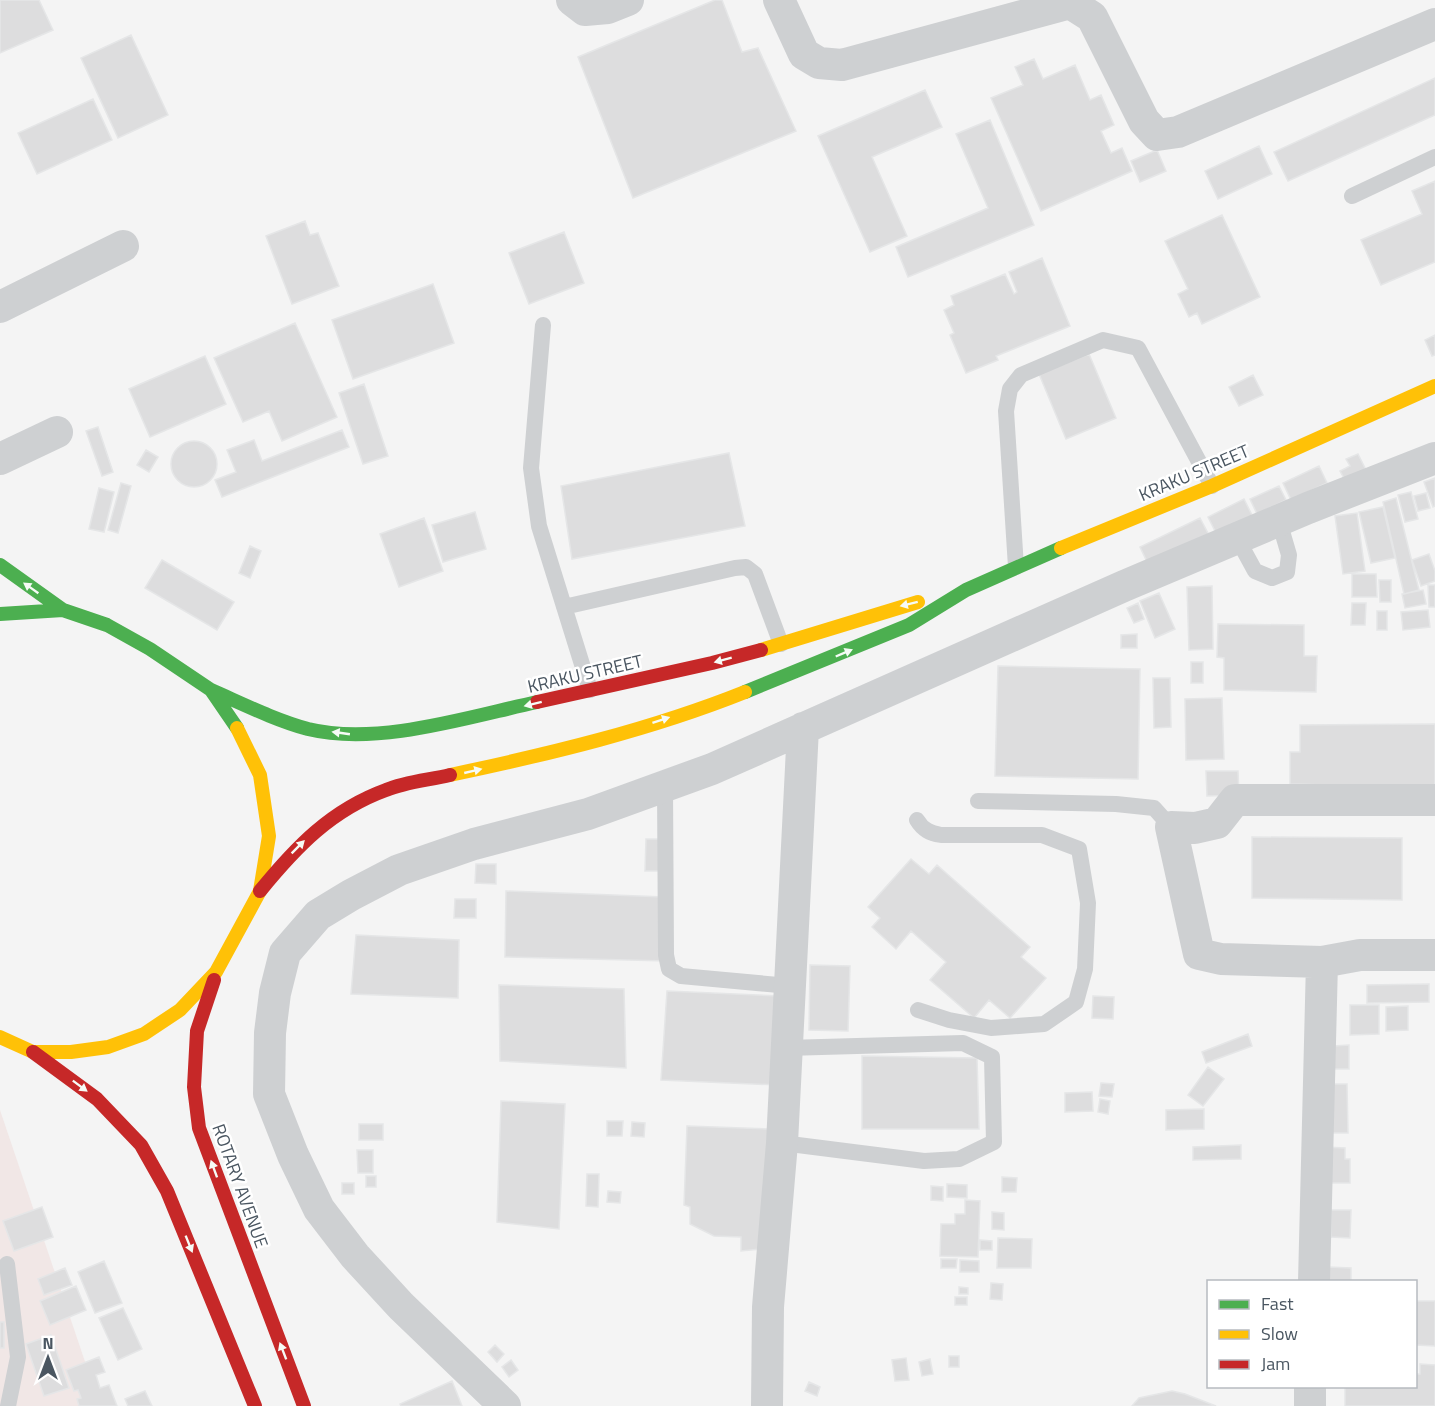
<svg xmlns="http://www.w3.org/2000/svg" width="1435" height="1406" font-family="'Titillium Web',sans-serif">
  <rect width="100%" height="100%" fill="#f4f4f4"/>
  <path fill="#f1e7e6" d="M0,1110L100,1406H0Z"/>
  <path fill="#ddddde" stroke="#e5e6e7" stroke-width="1.5" d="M0,0H39L53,30L0,53Z
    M715,0H722L742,52L758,48L796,131L633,198L578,57Z
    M131,35L168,115L118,138L81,58Z
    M1034,59L1043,79L1075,65L1090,100L1101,95L1114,125L1101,131L1111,153L1122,148L1132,171L1041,211L991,98L1023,85L1015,67Z
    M1435,78V115L1288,181L1274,152Z
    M925,90L942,127L872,157L907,236L870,252L818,136Z
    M93,99L112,140L37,174L18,133Z
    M990,120L1034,225L908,277L896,247L988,208L956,134Z
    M1259,146L1272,174L1218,199L1205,171Z
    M1157,150L1166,171L1140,182L1131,161Z
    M1435,181V262L1381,285L1361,240L1422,214L1412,191Z
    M1222,215L1260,297L1202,324L1197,313L1189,317L1178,294L1188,289L1165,241Z
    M305,221L310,235L318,233L339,286L292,304L266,236Z
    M564,232L584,283L529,304L509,253Z
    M1042,258L1070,326L996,356L998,360L966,373L950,335L954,333L944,310L954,305L951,296L1005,274L1014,294L1017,292L1009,272Z
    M433,284L454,343L353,379L332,320Z
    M295,323L337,417L282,441L269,411L243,422L214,358Z
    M1435,335V355L1432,356L1425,340Z
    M1089,354L1116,418L1066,439L1039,374Z
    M205,356L226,404L150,437L129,389Z
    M1253,375L1263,395L1239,406L1229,387Z
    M364,384L388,456L363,464L339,393Z
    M98,427L113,472L102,476L86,431Z
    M342,430L349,447L222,497L215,480L236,472L227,450L254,440L262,461Z
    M171 464a23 23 0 1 1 46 0a23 23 0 1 1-46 0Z
    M146,450L158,457L149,472L137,465Z
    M729,453L745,526L572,559L561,486Z
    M1358,454L1367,472L1346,482L1340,471L1350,466L1346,459Z
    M1319,466L1327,483L1291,500L1283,483Z
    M1435,478V506L1433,507L1424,482Z
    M121,483L131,486L118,533L108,530Z
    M1279,486L1286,500L1257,514L1250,499Z
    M99,488L114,492L104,532L89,529Z
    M1411,492L1418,519L1405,522L1398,495Z
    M1426,493L1430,508L1418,511L1414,496Z
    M1396,498L1419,590L1404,594L1383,502Z
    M1244,499L1253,517L1217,535L1208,517Z
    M1383,507L1395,558L1371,563L1359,512Z
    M475,512L486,549L443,562L432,525Z
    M1357,513L1365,571L1343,574L1335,516Z
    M424,518L443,571L399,587L380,534Z
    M1200,518L1210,537L1149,566L1140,547Z
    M250,546L261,551L250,578L239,573Z
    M1429,554L1435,571V581L1421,586L1412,560Z
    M162,560L234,602L217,630L145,588Z
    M1352,574H1376L1377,597H1352Z
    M1379,580H1391V602H1380Z
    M1428,585H1435V607H1429Z
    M1212,586L1213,649L1189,650L1187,587Z
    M1423,590L1426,604L1405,608L1402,594Z
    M1159,593L1175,629L1155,638L1140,601Z
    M1138,603L1144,619L1134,623L1127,608Z
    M1352,603H1366L1365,625H1351Z
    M1428,610L1430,627L1403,630L1401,612Z
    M1377,611H1387V630H1377Z
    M1218,624L1304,625V656H1317L1316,692L1224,690V658L1217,657Z
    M1137,634V648H1121V635Z
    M1191,662H1203V683H1191Z
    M998,666L1140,669L1138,779L995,776Z
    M1153,678H1170L1171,727L1154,728Z
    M1222,698L1224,759L1186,760L1185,699Z
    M1435,724V788L1290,784V752H1300V725Z
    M1206,771H1238L1239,795L1207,796Z
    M1252,837L1402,838V900L1252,898Z
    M646,839H659V871H645Z
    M911,859L929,874L937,865L1030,947L1021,957L1046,978L1010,1018L989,1000L974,1018L930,980L946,962L911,931L896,949L872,927L880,918L868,907Z
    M476,864H496V884L475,883Z
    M506,891L665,897L667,961L505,957Z
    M455,899H476V918H454Z
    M356,935L459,940L458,998L351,994Z
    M810,965L850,966L848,1031L809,1030Z
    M1429,984V1002L1367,1003V985Z
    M499,985L624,989L626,1068L500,1061Z
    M667,991L780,996L777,1085L661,1080Z
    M1093,996L1114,997L1113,1019L1092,1018Z
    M1350,1005H1379V1034L1350,1035Z
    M1408,1006V1030L1386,1031V1007Z
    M1248,1034L1252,1046L1206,1063L1202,1052Z
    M1349,1045V1069H1333V1046Z
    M862,1056L977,1058L979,1129H862Z
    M1208,1067L1224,1079L1203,1106L1188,1095Z
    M1101,1083L1114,1084L1112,1097L1099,1096Z
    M1325,1084H1347L1348,1133H1326Z
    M1092,1092L1093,1111L1065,1112V1093Z
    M1100,1099L1110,1101L1108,1114L1098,1112Z
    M501,1101L565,1104L559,1229L497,1222Z
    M1204,1109V1129L1166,1130V1110Z
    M607,1121H623L622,1136H607Z
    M632,1122L645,1123L644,1137L631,1136Z
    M359,1124H383V1140H359Z
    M687,1126L768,1129L761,1249L741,1251V1237L714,1236L690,1224V1207L684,1205Z
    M1241,1145V1159L1193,1160V1147Z
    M1324,1147L1345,1148V1159H1350V1183H1328Z
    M357,1150H373V1173H358Z
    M587,1174H599L598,1207L586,1206Z
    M366,1176H376V1187H366Z
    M1002,1177L1017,1178L1016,1192H1002Z
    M342,1183H354V1194H342Z
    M947,1184L967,1185V1198L947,1197Z
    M931,1186L943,1187V1201L931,1200Z
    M608,1191L621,1192L620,1203L607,1202Z
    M965,1200L980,1201L978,1257L940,1256L941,1224H955V1214H965Z
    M42,1207L53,1237L14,1251L3,1221Z
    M1331,1210H1351L1350,1238L1331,1237Z
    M992,1212L1004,1213V1230L992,1229Z
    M998,1238L1032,1239L1031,1268H997Z
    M980,1240L992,1241V1250H980Z
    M941,1259H957L956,1268H941Z
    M960,1260L979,1261V1272H960Z
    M104,1261L122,1303L95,1313L78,1272Z
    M1328,1267L1351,1268V1282H1328Z
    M65,1268L72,1285L44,1295L38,1279Z
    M991,1283L1003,1284L1002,1300L990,1299Z
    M76,1286L86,1310L50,1325L40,1301Z
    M959,1287L968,1288V1294H959Z
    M955,1297H967V1305H955Z
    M1416,1301H1435V1346L1416,1345Z
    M123,1308L142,1349L118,1360L99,1318Z
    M0,1322H4V1348H0Z
    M51,1335L69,1388L44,1396L26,1344Z
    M495,1345L504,1354L497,1362L488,1352Z
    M949,1356H959V1367H949Z
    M99,1357L105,1372L96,1375L100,1388L109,1385L117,1406H79L77,1399L81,1398L78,1390L74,1391L66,1370Z
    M906,1358L909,1380L895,1381L892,1360Z
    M930,1359L933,1374L922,1376L919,1362Z
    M511,1360L518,1370L509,1377L502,1367Z
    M1420,1364L1435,1365V1406H1345V1386H1416V1374H1420Z
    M452,1381L462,1406H401L400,1404Z
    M809,1382L820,1387L817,1396L805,1391Z
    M145,1391L152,1406H128L125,1399Z
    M1172,1391L1185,1394L1216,1406H1132L1139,1398Z"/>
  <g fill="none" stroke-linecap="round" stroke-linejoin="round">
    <path stroke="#ced0d2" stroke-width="16" d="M1352,196L1435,157
      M543,325L531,468L539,526L590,690
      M1237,538L1255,571L1272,578L1287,572L1289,555L1279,521
      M1016,567L1006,411L1010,389L1021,375L1103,340L1138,348L1212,486
      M564,607L735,568L746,567L755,574L781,644
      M665,787L666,955L669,969L681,976L790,986
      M978,801L1116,804L1154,808L1171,827
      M917,820C923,830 930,833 941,835H1042L1079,849L1088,903L1085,969L1076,1002L1044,1024L991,1028L949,1020L918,1010
      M782,1143L924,1161L959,1159L994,1142L992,1057L963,1043L786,1048
      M7,1264L18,1357L8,1406"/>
    <path stroke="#ced0d2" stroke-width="32" d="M572,0L585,10L608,8L628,0
      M779,0L804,54L819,63L842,65L1070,3L1092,17L1144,121L1157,135L1178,132L1435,24
      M0,307L123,246
      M0,459L57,432
      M1322,962L1221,959L1199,954L1171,827L1195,828L1217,823L1235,800H1435
      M1314,1282L1322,962L1360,955H1435
      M505,1406L401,1306L355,1256L319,1209L293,1155L269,1094L270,1033L275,993L285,953L318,915L351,895L399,870L474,844L588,814L712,769L1124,586L1308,508L1435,458
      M767,1406L768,1307L782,1143L803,728
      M1310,1406V1386"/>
    <path stroke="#4caf50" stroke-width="14" d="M0,565L63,610
      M0,614L63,610L107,625L150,649L211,690L237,728
      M211,690C243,704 275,720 308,729C378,746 468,717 537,702
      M745,692L909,625L966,590L1061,548"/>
    <path stroke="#ffc107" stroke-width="14" d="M1061,548L1212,486L1435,386
      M761,650L918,602
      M450,775C549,754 650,730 745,692
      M0,1037L33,1052H71L108,1047L144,1034L180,1010L216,972L260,891L269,836L260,775L237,728"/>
    <path stroke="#c62828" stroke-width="14" d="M537,702L712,663L761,650
      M260,891C296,847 331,810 386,790C405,782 429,780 450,775
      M214,980L197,1031L194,1087L199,1128L304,1406
      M33,1052L97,1099L141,1145L167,1191L255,1406"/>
  </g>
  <defs><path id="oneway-solid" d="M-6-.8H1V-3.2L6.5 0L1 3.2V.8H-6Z" transform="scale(1.5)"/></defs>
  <g fill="#f6fbf6">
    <use href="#oneway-solid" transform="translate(31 588) rotate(-145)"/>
    <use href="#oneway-solid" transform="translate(909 604) rotate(166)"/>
    <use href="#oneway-solid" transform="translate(844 653) rotate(-23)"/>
    <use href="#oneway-solid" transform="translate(723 660) rotate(165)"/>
    <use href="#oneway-solid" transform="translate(533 704) rotate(166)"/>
    <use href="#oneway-solid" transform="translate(661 720) rotate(-18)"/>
    <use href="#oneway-solid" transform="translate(341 733) rotate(-172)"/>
    <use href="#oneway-solid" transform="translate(473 771) rotate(-13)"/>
    <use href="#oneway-solid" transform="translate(298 847) rotate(-45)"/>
    <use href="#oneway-solid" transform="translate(80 1086) rotate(37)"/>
    <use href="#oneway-solid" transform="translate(214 1169) rotate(-110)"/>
    <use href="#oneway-solid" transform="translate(189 1244) rotate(68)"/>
    <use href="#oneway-solid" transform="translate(283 1351) rotate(-111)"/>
  </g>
  <g text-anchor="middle" stroke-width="5" stroke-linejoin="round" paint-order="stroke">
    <g font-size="18" fill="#4a5661" stroke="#fff">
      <text transform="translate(1194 473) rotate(-23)" y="6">KRAKU STREET</text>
      <text transform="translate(585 674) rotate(-13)" y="6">KRAKU STREET</text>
      <text transform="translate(240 1186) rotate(70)" y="6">ROTARY AVENUE</text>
    </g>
  </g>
  <rect x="1207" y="1280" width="210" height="108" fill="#ffffff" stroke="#b7bbc0" stroke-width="1.5"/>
  <rect x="1219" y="1300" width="30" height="9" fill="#4caf50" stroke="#b7bbc0" stroke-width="1.5"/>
  <text x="1261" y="1310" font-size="18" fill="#4a5661">Fast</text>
  <rect x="1219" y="1330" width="30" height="9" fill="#ffc107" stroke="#b7bbc0" stroke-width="1.5"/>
  <text x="1261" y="1340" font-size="18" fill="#4a5661">Slow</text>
  <rect x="1219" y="1360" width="30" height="9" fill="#c62828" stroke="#b7bbc0" stroke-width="1.5"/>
  <text x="1261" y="1370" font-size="18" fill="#4a5661">Jam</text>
  <g transform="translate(48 1358)" stroke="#ffffff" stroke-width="4.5" paint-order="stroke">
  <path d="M0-4.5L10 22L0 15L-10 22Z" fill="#4a5661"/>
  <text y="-9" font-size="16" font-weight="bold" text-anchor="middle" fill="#4a5661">N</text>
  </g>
</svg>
